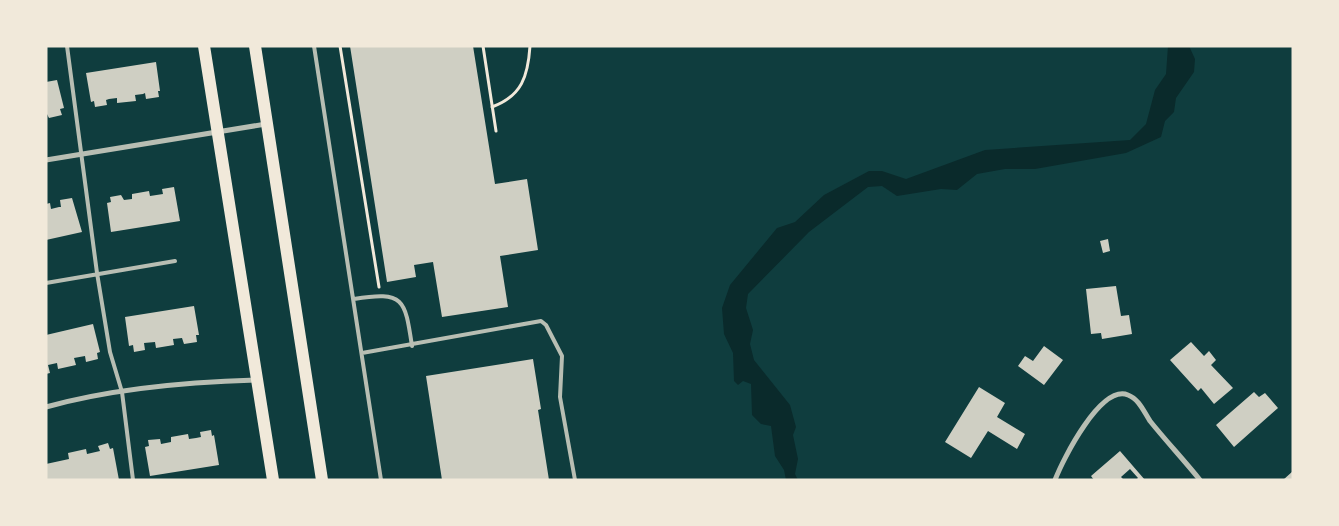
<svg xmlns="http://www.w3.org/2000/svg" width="1339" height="526" font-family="Raleway,sans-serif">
  <rect width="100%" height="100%" fill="#0f3d3e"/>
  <path fill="#0a2a2b" d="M1168,46H1189L1195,59L1194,72L1176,98L1174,112L1165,121L1161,137L1126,153L1035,169H1005L977,174L957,190L941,189L897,196L882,186L868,187L809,232L748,294L746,308L753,330L750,344L754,360L790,405L796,427L793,435L798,459L795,474L798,480H786L784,470L775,456L771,426L761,424L752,415L751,384L743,381L738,385L734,381L733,353L724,334L722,308L730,285L777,228L795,222L824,195L869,171H882L906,179L985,150L1130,140L1146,124L1155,90L1166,74Z"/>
  <path fill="#cfcfc3" d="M350,46H473L495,184L527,179L538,250L500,256L508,307L442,317L433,262L414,265L416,277L387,282Z
    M156,62L160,91H158L159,97L146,99L145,93L143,94L135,95L136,101L117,103V98L109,99L106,100L107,105L95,107L94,101L91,102L86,73Z
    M57,80L64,108L60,109L62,115L49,118L46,112V82Z
    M174,187L180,221L111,232L107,203L111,202L110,197L121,195L124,200L132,199V194L149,191L150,196L163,194L162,189Z
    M72,198L82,232L46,240V204L50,203L51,209L59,207H61L60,200Z
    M1108,239L1110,251L1103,253L1100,241Z
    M1116,286L1121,316L1129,315L1132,334L1102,339L1101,333L1091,334L1086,289Z
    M194,306L199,335H196L197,342L184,344L182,338L173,339L174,345L156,348L155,342L144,343L145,350L134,352L133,345L129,346L125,317Z
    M93,324L100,352L97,353L98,359L86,362L85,356L74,358L76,365L58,369L57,363L48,365L50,373L46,374V335Z
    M1191,342L1204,356L1209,351L1216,360L1211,365L1233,388L1214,404L1201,388L1198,391L1170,360Z
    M1044,346L1063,360L1044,385L1018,366L1025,356L1033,361Z
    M533,359L541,409L538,410L549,480H442L426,376Z
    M979,387L1005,403L997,417L1025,434L1017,449L988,431L971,458L945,442Z
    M1254,392L1259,397L1265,393L1278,408L1234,447L1216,425Z
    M211,430L212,436L214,435L219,465L150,476L145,447L149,446L148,440L160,439L161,444L171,442V437L188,434L189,439L196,438L201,437L200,432Z
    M108,443L110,449L113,448L119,480H46V464L69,459L68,453L86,449L87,454L100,451L98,446Z
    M1120,451L1145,480H1136L1138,478L1130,469L1121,477L1124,480H1094L1091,476Z
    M1293,471V480H1283Z"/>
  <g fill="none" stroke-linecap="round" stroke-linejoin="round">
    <path stroke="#f1e9da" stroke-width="3" d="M340,46L379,287
      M483,46L496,131
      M492,107C522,96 528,76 530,46"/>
    <path stroke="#b8beb3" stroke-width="4" d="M67,46L97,273L110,352L122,392L133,480
      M314,46L381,480
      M46,283L175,261
      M354,299C404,291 405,299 412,346
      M362,353L541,321L546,325L562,356L560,397L575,480"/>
    <path stroke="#b8beb3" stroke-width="5" d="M46,160L266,124
      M46,407C114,388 186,382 256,380
      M1055,480C1063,459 1101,384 1128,395C1139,399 1144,412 1150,421C1166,441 1184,460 1200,480"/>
    <path stroke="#f1e9da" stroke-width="12" d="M204,46L273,480
      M255,46L322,480"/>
  </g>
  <rect width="1339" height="526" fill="none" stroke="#f1e9da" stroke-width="95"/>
</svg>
